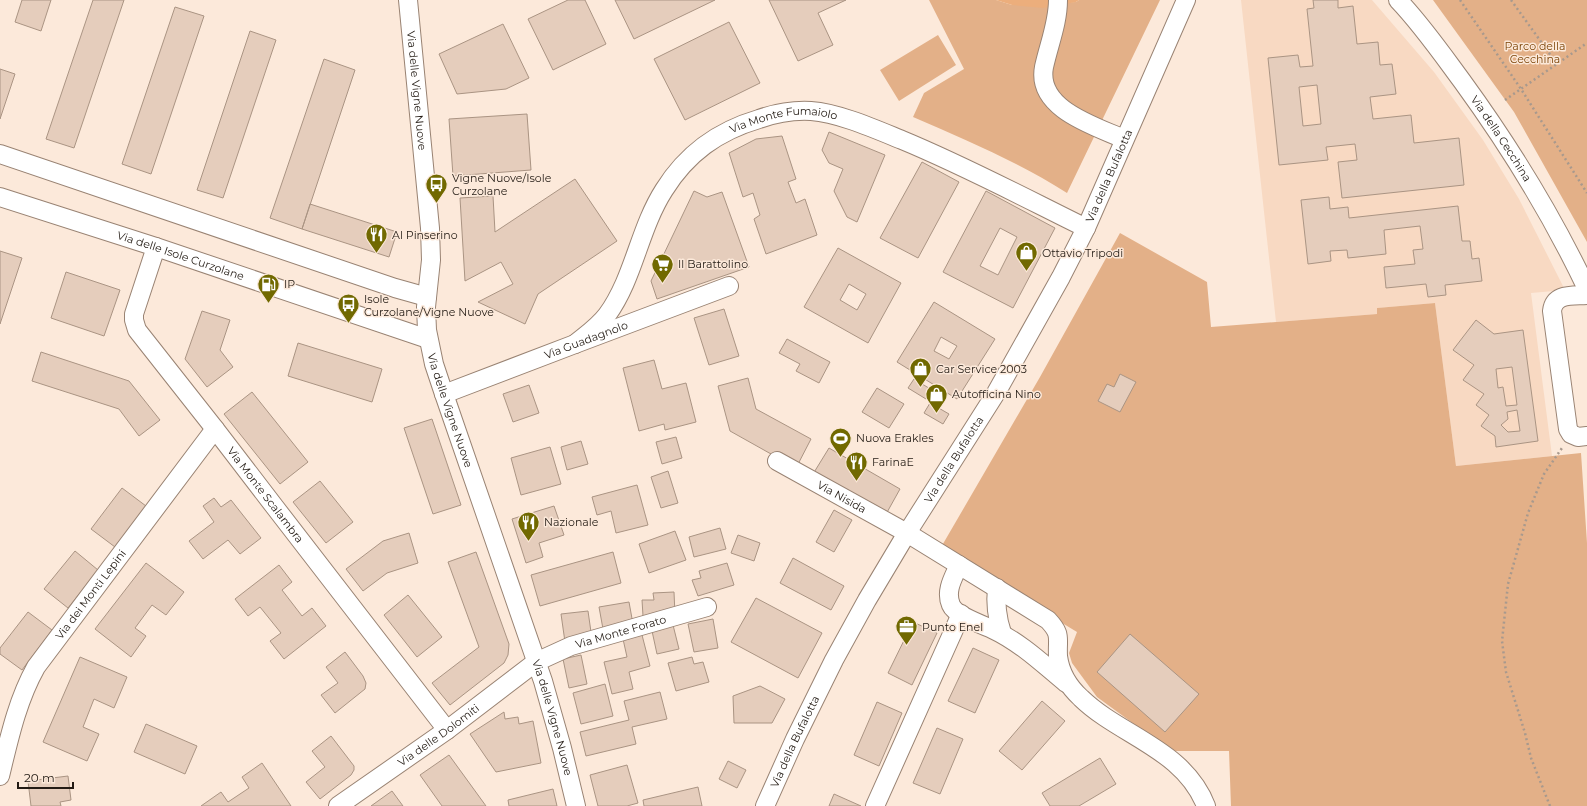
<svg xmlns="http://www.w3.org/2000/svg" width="1587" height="806" font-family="Montserrat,sans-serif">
  <rect width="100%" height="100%" fill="#fce9da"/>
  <path fill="#f8d9c2" d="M1241,0H1372L1434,72L1483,140L1519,199L1565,290L1531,293L1552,456L1456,466L1435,303L1377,308V314L1276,322Z"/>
  <path fill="#e3b088" d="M929,0H996L1012,5L1076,2L1079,0H1160L1067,193C1018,162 966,140 913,117L924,93L964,69Z
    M1433,0H1587V242L1514,112Z
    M938,35L956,65L899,101L880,70Z
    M1120,233L1207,282L1211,327L1377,314V308L1435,303L1456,466L1581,453L1587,543V806H1231L1229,751H1171L1097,697L1072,663L1069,653L1077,632L940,549L1040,377Z"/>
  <path fill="#ecae7c" d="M996,0H1079L1076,2L1043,8L1012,5Z"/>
  <path fill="#e5cdbc" stroke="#aa9483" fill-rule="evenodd" d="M22,0H51L41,31L15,22Z
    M93,0H124L74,148L46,139Z
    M568,0H585L606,44L553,70L528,19Z
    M615,0H715L634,39Z
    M769,0H846L818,13L833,45L798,61Z
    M1313,0H1338V8L1353,6L1357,44L1378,42L1380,65L1392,64L1396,94L1370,97L1373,119L1411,115L1414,143L1459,138L1464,185L1342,198L1338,162L1357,160L1355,144L1326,147L1328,160L1279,165L1268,58L1298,55L1300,67L1313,66L1307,9L1314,8ZM1317,85L1321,124L1303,126L1299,87Z
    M175,7L204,16L151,174L122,164Z
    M729,22L760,83L685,120L654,59Z
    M503,24L529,78L506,89L457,94L439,54Z
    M250,31L276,40L223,198L197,190Z
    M324,59L355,70L302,229L270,218Z
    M0,69L15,74L0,119Z
    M527,114L531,170L453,176L449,119Z
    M829,132L885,155L857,222L847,217L834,191L843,169L829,163L822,150Z
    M782,136L796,179L788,182L796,203L805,199L817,235L766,254L754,219L760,215L753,193L743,197L729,153L756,139Z
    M922,162L959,182L918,258L880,238Z
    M575,179L617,241L538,294L525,324L478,302L513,284L501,262L465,281L460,198L493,196L495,232Z
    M694,191L707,197L722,192L749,267L657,299L651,281Z
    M986,191L1055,228L1013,308L943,272ZM1000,228L1017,237L998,275L980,266Z
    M1329,197L1330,209L1348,207L1349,218L1458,206L1462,241H1470L1472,259L1479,258L1482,281L1445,285L1446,295L1428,297L1426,284L1386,288L1384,267L1415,264L1413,250L1423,249L1420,226L1384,230L1386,254L1348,258L1347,250L1330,251L1331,261L1308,264L1301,200Z
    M310,204L397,232L389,257L302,229Z
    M838,248L901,283L868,343L804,307ZM849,284L866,294L857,310L840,300Z
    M0,251L22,258L0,324Z
    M66,272L120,290L104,336L51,318Z
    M934,302L995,339L957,399L897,362ZM941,337L957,346L949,359L934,351Z
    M724,309L739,356L709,365L694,318Z
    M202,311L230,320L220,350L233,367L207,387L185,359Z
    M1476,320L1494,334L1523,330L1538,441L1496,447L1495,436L1481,426L1489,415L1476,405L1484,394L1463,380L1474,365L1453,350ZM1512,367L1517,405L1506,406L1503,387L1498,388L1496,369ZM1517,410L1520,431L1508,432L1501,425L1508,419L1507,412Z
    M787,339L830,362L819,383L796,371L800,364L779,353Z
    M298,343L382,369L372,402L288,376Z
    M41,352L129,381L160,420L139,436L119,409L32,381Z
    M654,360L662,389L686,383L696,422L665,430L664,424L639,431L623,368Z
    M1120,374L1136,382L1120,412L1098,401L1107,384L1114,387Z
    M748,378L756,409L811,439L796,468L730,431L718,386Z
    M914,379L932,390L926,399L908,388Z
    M529,385L539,413L513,422L503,394Z
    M877,388L904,404L889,428L862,412Z
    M252,392L308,462L280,484L224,414Z
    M930,403L949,414L943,424L924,413Z
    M432,419L461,505L433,514L404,428Z
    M676,437L682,458L662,464L656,442Z
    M581,441L588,464L567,470L561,447Z
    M550,447L561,484L521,495L511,458Z
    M829,448L900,489L885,516L813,474Z
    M668,471L678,503L661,508L651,477Z
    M320,481L353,522L326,543L293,502Z
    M637,485L648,525L616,533L611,511L597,515L592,497Z
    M122,488L146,506L115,547L91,529Z
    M214,498L221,507L231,500L261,538L240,554L228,540L203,559L189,541L214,522L203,506Z
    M554,506L564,535L539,543L543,557L526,563L512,519Z
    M834,510L852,520L834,552L816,542Z
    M720,528L726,549L694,557L689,537Z
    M675,531L686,560L649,573L639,544Z
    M409,533L418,563L387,573L363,591L346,569L383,541Z
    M738,535L760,543L754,561L731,553Z
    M75,551L98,570L68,608L44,589Z
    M476,552L509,644L508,655L504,663L450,705L432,683L479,647L448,562Z
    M613,552L621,583L540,606L531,575Z
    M793,558L844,586L831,610L780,583Z
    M146,563L184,592L166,615L152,605L135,628L146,636L131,657L95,629Z
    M727,563L734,585L698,596L692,580L701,578L699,571Z
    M279,565L292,582L282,590L302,616L312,608L326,626L284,659L270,641L281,633L260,607L248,616L235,599Z
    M674,592L675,615L643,616L642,600H654L653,593Z
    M408,595L442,637L417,657L384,615Z
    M756,598L822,633L798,678L731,642Z
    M629,602L633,624L603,629L599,607Z
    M588,611L592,639L565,642L561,614Z
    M28,612L52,630L22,670L0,654V648Z
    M713,619L718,648L694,652L688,624Z
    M913,622L937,633L912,685L888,673Z
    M673,625L679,649L657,654L652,631Z
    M1130,634L1199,694L1165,732L1097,672Z
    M642,635L650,666L629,672L633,689L612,694L604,662L627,657L623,639Z
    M973,648L999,660L975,713L948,701Z
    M345,652L363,676L366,683L365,689L335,713L321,695L338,683L326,667Z
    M581,655L587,684L569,688L563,659Z
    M80,657L127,677L114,708L94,699L83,727L99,734L87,761L43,742Z
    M692,657L694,664L703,662L709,682L676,691L668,663Z
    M605,684L613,716L581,724L573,693Z
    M760,686L785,699L772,723H734L733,696Z
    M660,692L667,719L632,727L636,744L586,756L580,732L629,720L624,701Z
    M1042,701L1065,721L1022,770L999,751Z
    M877,702L902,713L879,766L854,755Z
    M504,712L505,719L518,717L519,724L533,721L541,763L496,772L470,734Z
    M146,724L197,746L185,774L134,752Z
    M937,728L963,739L940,794L913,783Z
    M331,736L354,766V770L351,775L320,799L306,782L325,767L312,751Z
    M449,755L486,806H442L420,775Z
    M1100,758L1116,784L1079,806H1050L1042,793Z
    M728,761L746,770L737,788L719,779Z
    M262,763L291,806H201L221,792L228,802L249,788L242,777Z
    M627,765L638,803L627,806H598L590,775Z
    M68,776L71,800L60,802L61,806H31L28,781Z
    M698,787L702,806H644L643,800Z
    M553,789L557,806H509L508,800Z
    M392,791L403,806H371Z
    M834,794L861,806H829Z"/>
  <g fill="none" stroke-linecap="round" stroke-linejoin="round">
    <defs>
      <g id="minor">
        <path id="s1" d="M408,0L430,228L431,260L426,307L427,330L434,364L444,394L543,681L562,748L576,806"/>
        <path d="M1058,0C1058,23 1049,44 1044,67C1036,109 1095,126 1124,139"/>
        <path id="s2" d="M1398,0C1422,25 1442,54 1462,81C1510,147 1552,215 1587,289"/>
        <path d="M0,154L395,288L427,297"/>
        <path id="s3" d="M0,197L156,247L428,339"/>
        <path id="s4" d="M156,247L134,314V320L137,330L215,429L274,506L447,730"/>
        <path d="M1587,295C1572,296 1554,293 1552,311L1568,429L1571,434L1578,437L1587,436"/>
        <path id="s5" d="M575,344C586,335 598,327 607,315C634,278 639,229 664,190C687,153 718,131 759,119C776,113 793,110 811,111C839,113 875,129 902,140C965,166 1025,198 1086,228"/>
        <path id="s6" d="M444,394L575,344L729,286"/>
        <path id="s7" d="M777,461L907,533L1048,620C1062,635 1057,637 1058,656C1060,672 1069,687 1081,698C1120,736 1184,749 1206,806"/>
        <path d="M959,565C953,578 945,591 951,605C955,615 983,625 992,629C1020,642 1043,664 1066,683"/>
        <path d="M997,588C995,605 997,618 1002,633"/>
        <path id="s8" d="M0,776C9,739 17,701 36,667L215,429"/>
        <path id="s9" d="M338,806L447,730L536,662L571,646L707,607"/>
        <path id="s10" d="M765,806L795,739L834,660L867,600L907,533L996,393L1061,277L1086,228L1186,0"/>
        <path d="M875,806L961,614"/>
      </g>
    </defs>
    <use href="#minor" stroke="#998373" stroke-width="20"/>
    <path stroke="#a8998d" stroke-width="2.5" stroke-dasharray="2 3" stroke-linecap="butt" d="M1460,0L1521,89L1587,193
      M1511,0L1557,64
      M1505,100L1587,43
      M1550,806L1531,758L1525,733L1506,672L1502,641L1508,584L1528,513L1544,474L1562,448"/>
    <use href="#minor" stroke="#fff" stroke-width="18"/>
  </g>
  <defs>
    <symbol id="bus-pin" viewBox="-11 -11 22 30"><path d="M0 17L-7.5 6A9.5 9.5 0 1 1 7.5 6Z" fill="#716900" stroke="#fce9da"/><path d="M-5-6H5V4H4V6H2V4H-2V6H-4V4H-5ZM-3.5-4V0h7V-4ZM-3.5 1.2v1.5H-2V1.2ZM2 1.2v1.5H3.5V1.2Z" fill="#fff"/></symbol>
    <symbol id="restaurant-pin" viewBox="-11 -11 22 30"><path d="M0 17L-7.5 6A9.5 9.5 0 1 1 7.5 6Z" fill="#716900" stroke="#fce9da"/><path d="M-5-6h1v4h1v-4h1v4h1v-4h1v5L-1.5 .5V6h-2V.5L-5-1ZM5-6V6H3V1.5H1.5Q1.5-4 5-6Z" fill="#fff"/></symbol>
    <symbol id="shop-pin" viewBox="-11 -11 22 30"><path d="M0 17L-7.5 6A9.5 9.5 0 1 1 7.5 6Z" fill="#716900" stroke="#fce9da"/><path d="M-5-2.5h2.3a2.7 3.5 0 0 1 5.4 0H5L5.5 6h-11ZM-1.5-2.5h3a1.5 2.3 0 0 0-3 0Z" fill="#fff"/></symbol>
    <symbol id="supermarket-pin" viewBox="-11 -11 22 30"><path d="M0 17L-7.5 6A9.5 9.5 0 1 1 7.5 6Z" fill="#716900" stroke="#fce9da"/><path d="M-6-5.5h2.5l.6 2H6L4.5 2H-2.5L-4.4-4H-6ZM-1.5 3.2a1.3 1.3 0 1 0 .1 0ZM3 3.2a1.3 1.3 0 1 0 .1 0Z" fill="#fff"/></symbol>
    <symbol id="fuel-pin" viewBox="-11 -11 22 30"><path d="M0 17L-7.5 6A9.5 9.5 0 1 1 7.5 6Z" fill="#716900" stroke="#fce9da"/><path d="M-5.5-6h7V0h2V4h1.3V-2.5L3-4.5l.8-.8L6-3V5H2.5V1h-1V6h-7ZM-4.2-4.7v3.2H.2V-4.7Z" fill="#fff"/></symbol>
    <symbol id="stadium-pin" viewBox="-11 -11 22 30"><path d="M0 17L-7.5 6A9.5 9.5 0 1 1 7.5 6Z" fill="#716900" stroke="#fce9da"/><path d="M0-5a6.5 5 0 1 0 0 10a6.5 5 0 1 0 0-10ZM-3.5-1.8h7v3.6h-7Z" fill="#fff"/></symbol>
    <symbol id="office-pin" viewBox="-11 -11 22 30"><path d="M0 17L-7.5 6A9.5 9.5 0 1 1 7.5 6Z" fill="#716900" stroke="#fce9da"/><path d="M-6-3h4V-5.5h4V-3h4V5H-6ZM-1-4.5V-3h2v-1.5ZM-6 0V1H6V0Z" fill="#fff"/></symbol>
  </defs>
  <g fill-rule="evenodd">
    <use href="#bus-pin" x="424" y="172" width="25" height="34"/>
    <use href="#restaurant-pin" x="364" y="222" width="25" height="34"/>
    <use href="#shop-pin" x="1014" y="240" width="25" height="34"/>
    <use href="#supermarket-pin" x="650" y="252" width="25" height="34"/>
    <use href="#fuel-pin" x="256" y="272" width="25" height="34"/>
    <use href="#bus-pin" x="336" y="292" width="25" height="34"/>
    <use href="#shop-pin" x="908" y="356" width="25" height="34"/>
    <use href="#shop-pin" x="924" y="382" width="25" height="34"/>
    <use href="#stadium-pin" x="828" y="426" width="25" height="34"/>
    <use href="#restaurant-pin" x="844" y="450" width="25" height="34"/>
    <use href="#restaurant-pin" x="516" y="510" width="25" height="34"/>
    <use href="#office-pin" x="894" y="614" width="25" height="34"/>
  </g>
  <g text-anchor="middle" stroke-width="3" stroke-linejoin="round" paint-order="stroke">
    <g font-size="11" fill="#7d4407" stroke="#fce9da">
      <text x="1535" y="50">Parco della<tspan x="1535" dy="13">Cecchina</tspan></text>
    </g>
    <g font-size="11" fill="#231b14" stroke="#fce9da">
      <text dy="4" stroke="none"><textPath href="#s1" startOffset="91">Via delle Vigne Nuove</textPath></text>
      <text dy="4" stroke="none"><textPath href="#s5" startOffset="327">Via Monte Fumaiolo</textPath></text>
      <text dy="4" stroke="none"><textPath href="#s2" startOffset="173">Via della Cecchina</textPath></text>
      <text dy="4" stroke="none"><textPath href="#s10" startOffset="719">Via della Bufalotta</textPath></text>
      <text dy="4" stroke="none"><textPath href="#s3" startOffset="190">Via delle Isole Curzolane</textPath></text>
      <text dy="4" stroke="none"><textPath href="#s6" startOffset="152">Via Guadagnolo</textPath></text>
      <text dy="4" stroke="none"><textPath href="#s1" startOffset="415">Via delle Vigne Nuove</textPath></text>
      <text dy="4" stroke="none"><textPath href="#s10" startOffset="395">Via della Bufalotta</textPath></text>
      <text dy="4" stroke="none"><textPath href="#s4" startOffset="296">Via Monte Scalambra</textPath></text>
      <text dy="4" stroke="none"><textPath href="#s7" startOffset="74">Via Nisida</textPath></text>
      <text dy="4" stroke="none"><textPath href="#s8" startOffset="206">Via dei Monti Lepini</textPath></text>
      <text dy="4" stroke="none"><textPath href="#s9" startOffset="335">Via Monte Forato</textPath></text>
      <text dy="4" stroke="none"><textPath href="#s1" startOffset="739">Via delle Vigne Nuove</textPath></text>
      <text dy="4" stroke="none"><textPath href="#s9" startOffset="123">Via delle Dolomiti</textPath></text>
      <text dy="4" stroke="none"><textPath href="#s10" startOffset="71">Via della Bufalotta</textPath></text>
    </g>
    <g font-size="11" fill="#231b14" stroke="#fce9da" text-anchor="start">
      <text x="452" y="182">Vigne Nuove/Isole<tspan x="452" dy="13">Curzolane</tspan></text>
      <text x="392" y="239">Al Pinserino</text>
      <text x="1042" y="257">Ottavio Tripodi</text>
      <text x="678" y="268">Il Barattolino</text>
      <text x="284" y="288">IP</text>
      <text x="364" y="303">Isole<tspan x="364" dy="13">Curzolane/Vigne Nuove</tspan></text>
      <text x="936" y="373">Car Service 2003</text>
      <text x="952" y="398">Autofficina Nino</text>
      <text x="856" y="442">Nuova Erakles</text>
      <text x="872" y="466">FarinaE</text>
      <text x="544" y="526">Nazionale</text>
      <text x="922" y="631">Punto Enel</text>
    </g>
  </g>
  <path d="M18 782v6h55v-6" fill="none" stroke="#231b14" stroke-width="2"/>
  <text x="24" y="782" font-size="12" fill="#231b14" stroke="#fce9da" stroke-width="3" paint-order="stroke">20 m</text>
</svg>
